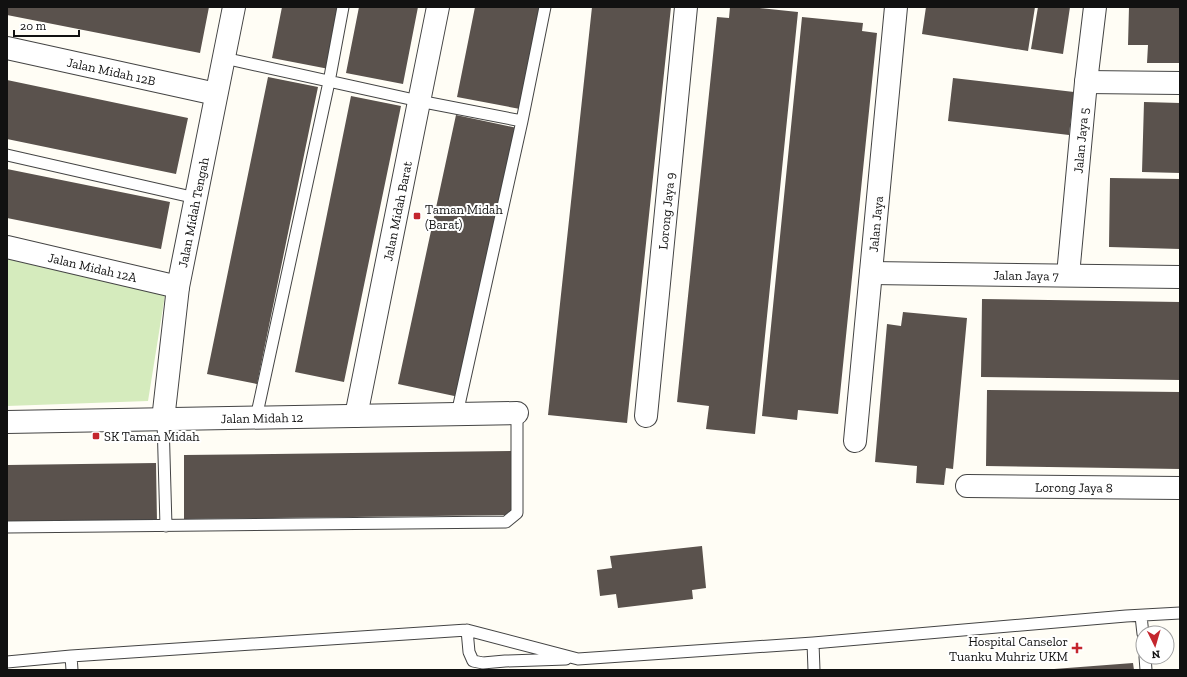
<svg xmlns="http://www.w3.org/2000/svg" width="1187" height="677" font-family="'Zilla Slab',serif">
  <rect width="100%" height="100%" fill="#fffdf5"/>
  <path fill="#d5ebbd" d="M7,259L165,295L148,401L7,406Z"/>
  <path fill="#5a524d" d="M7,7H209L200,53L7,15Z
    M282,7H342L329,69L272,58Z
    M359,7H418L403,84L346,73Z
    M475,7H541L520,109L457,97Z
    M592,7H671L627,423L548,415Z
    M730,7H750L798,12L755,434L706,429L709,406L677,402L717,17L729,18Z
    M926,7H1035L1028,51L922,34Z
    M1038,7H1070L1063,54L1031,49Z
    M1129,7H1180V63H1147L1148,45H1128Z
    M802,17L863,23L862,31L877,33L838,414L798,410L797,420L762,416Z
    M268,77L318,87L257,384L207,374Z
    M953,78L1074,92L1069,135L948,121Z
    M7,80L188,118L176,174L7,139Z
    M351,96L401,106L344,382L295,372Z
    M1144,102L1180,103V173L1142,172Z
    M456,115L517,128L459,397L398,384Z
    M7,169L170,202L161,249L7,218Z
    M1110,178L1180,179V249L1109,247Z
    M982,299L1180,302V380L981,377Z
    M903,312L967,318L953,469L946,468L944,485L916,483L917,466L875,462L887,324L901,326Z
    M987,390L1180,392V469L986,466Z
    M514,451L515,515L184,519V455Z
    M156,463L157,522L7,523V465Z
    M702,546L706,588L692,590L693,599L618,608L616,594L600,596L597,570L612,568L610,556Z
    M1133,663L1134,670H1054V669Z"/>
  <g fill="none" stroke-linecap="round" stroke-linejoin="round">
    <defs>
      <path id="service" d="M224,58L419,101L522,121
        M7,155L196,198
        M457,414L522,121L545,7
        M256,418L329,82L343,7
        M163,420L166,526
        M7,527L506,522L517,513V413
        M1141,616L1143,634
        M467,630L469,652L473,661L483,663L505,661L566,659
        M813,643L814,670
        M1145,657L1146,670
        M7,662L71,656
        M72,670L71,656L467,630L578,659L813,643L1126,616L1180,613"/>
      <g id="minor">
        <path id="s1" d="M7,48L216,94"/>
        <path d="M1086,82L1180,83"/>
        <path id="s2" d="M7,247L178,287"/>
        <path id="s3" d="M871,273L1180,277"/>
        <path id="s4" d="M1068,275L1086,82L1095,7"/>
        <path id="s5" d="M356,416L438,7"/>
        <path id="s6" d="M646,416L686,7"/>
        <path id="s7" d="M163,420L178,287L234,7"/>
        <path id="s8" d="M7,422L517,413"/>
        <path id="s9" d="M855,441L896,7"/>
        <path id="s10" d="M967,486L1180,488"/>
      </g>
    </defs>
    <use href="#service" stroke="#444" stroke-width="13"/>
    <use href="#minor" stroke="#444" stroke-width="24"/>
    <use href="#service" stroke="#fff" stroke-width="11"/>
    <use href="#minor" stroke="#fff" stroke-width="22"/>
  </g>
  <g fill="#c4262e" stroke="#fff" stroke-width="1.5">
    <rect x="413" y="212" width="8" height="8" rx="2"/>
    <rect x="92" y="432" width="8" height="8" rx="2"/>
    <path d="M1075 642h4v4h4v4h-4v4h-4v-4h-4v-4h4z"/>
  </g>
  <g text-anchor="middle" stroke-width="4" stroke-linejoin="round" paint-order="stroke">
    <g font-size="13" fill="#111" stroke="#fff">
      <text dy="5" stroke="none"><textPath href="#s1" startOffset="107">Jalan Midah 12B</textPath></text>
      <text dy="5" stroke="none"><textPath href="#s4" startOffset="135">Jalan Jaya 5</textPath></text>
      <text dy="5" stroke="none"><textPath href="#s5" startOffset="209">Jalan Midah Barat</textPath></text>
      <text dy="5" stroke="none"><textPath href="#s6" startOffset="206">Lorong Jaya 9</textPath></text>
      <text dy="5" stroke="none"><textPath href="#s7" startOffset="210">Jalan Midah Tengah</textPath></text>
      <text dy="5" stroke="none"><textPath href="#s9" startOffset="218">Jalan Jaya</textPath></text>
      <text dy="5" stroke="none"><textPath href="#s2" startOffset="88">Jalan Midah 12A</textPath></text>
      <text dy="5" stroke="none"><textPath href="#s3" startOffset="155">Jalan Jaya 7</textPath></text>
      <text dy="5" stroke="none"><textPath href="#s8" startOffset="255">Jalan Midah 12</textPath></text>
      <text dy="5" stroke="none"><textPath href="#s10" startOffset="107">Lorong Jaya 8</textPath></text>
    </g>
    <g font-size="13" fill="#111" stroke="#fff" text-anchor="start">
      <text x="425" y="214">Taman Midah<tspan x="425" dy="15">(Barat)</tspan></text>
      <text x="104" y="441">SK Taman Midah</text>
      <text x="1068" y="646" text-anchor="end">Hospital Canselor<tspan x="1068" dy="15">Tuanku Muhriz UKM</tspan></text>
    </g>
  </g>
  <rect width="1187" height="677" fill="none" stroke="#111111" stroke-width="16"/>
  <g transform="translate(1155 645) rotate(175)"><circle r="19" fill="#ffffff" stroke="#a0a0a0"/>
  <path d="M0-3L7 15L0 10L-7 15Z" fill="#c4262e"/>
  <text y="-6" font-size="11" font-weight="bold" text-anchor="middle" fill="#111111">N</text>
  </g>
  <path d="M14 30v6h65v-6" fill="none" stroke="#111111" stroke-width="2"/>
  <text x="20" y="30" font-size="12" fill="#111111" stroke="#ffffff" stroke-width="3" paint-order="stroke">20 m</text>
</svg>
